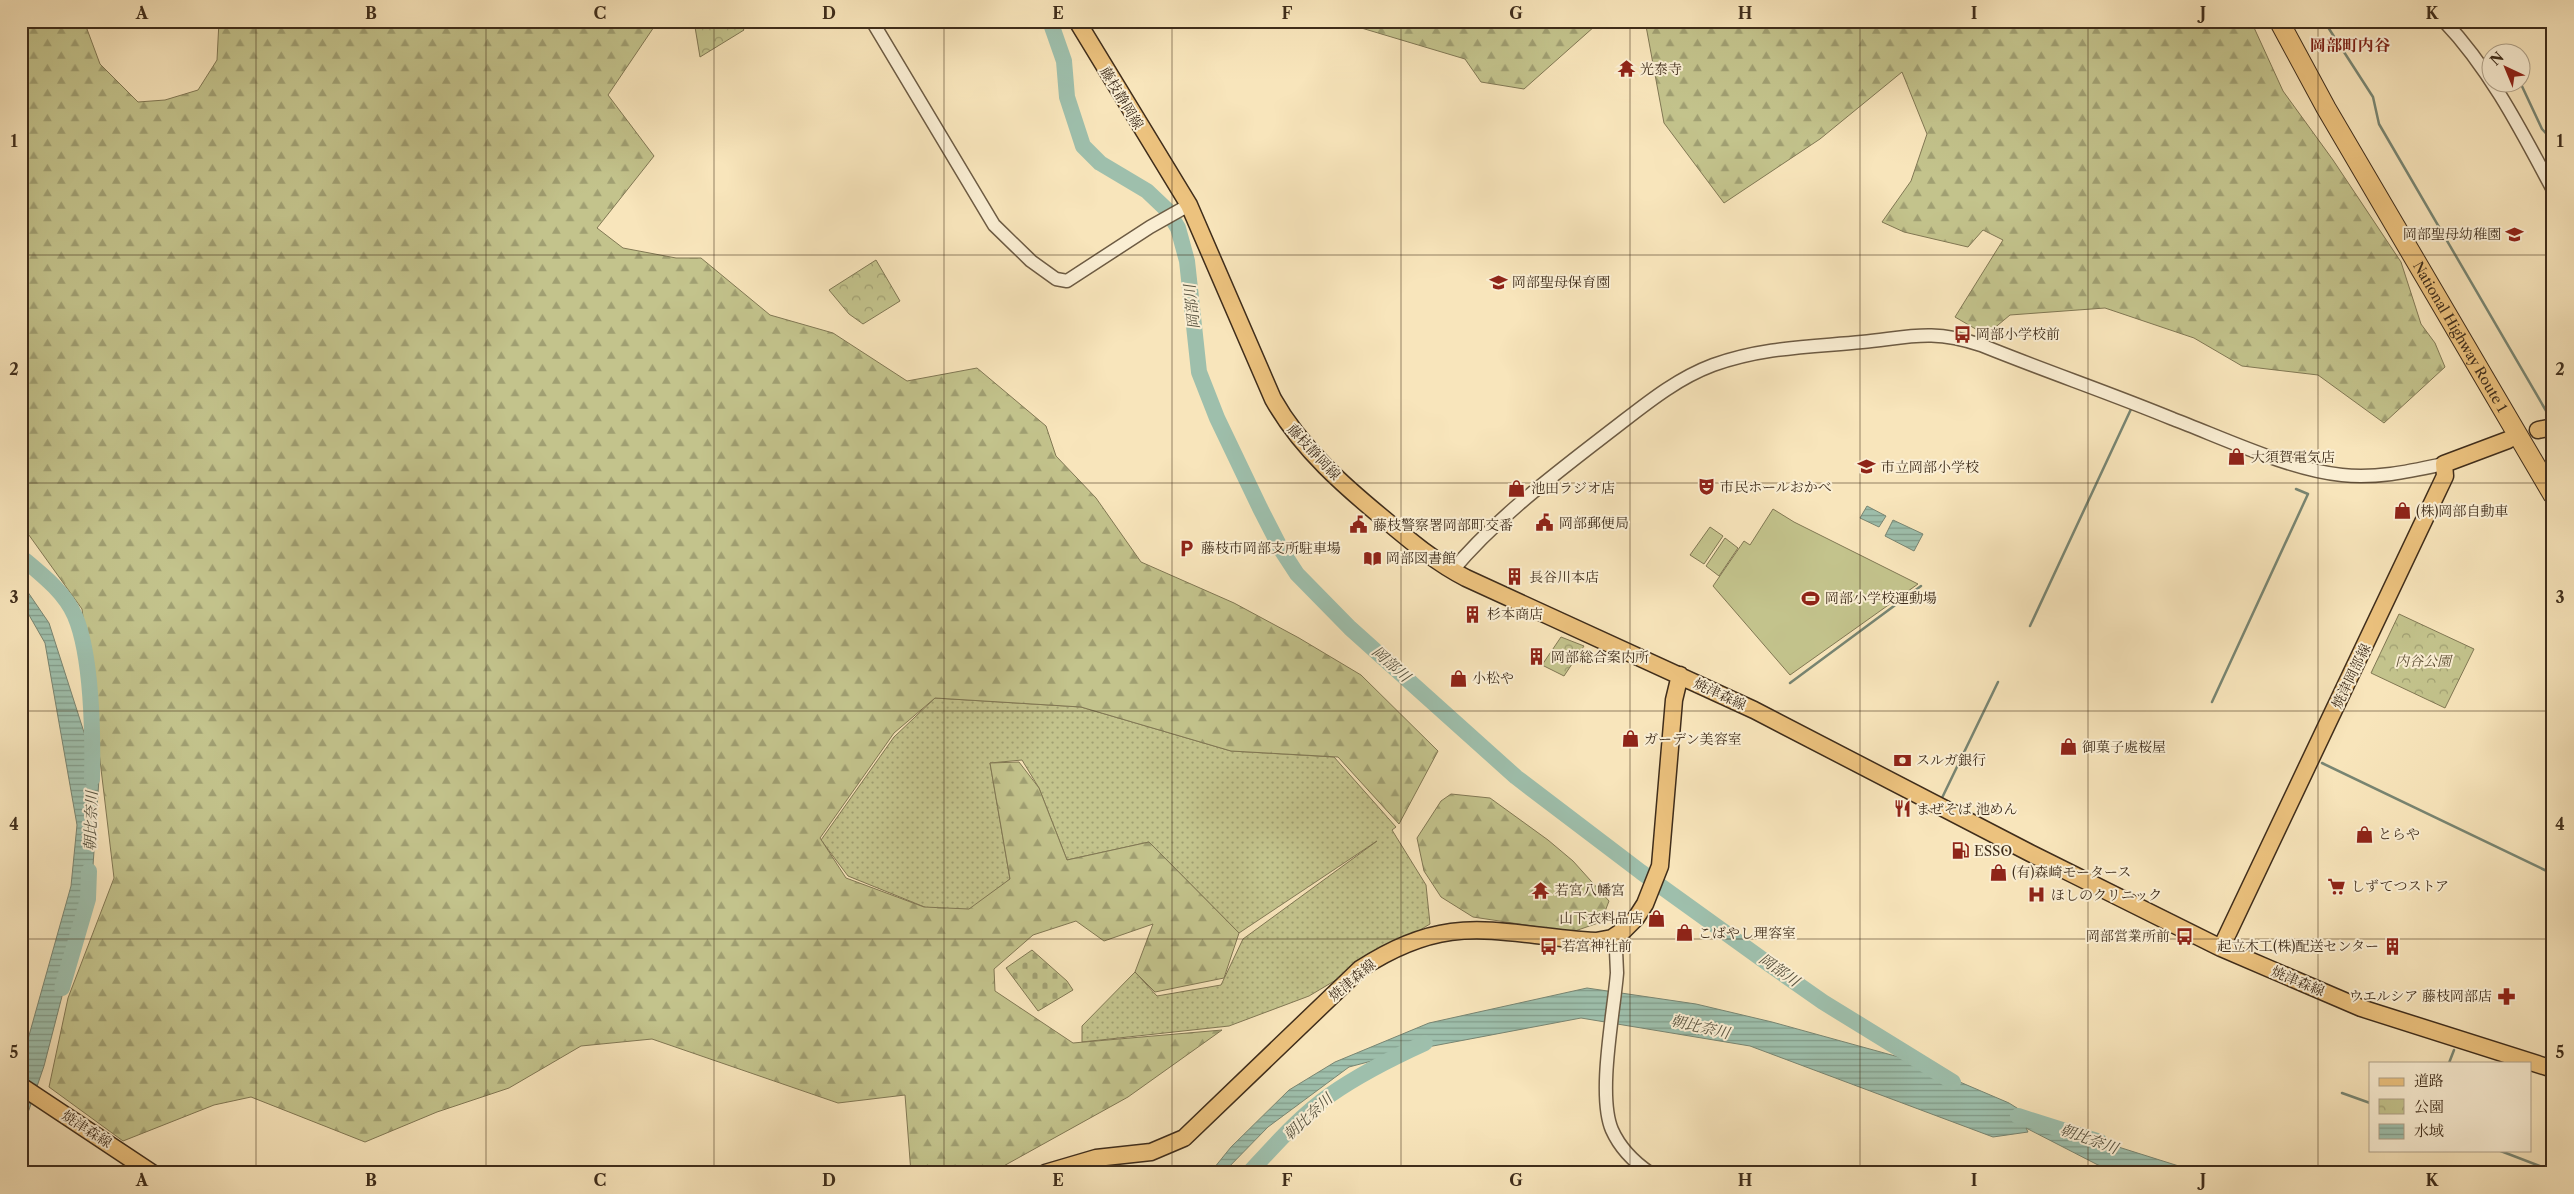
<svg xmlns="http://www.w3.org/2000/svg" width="2574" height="1194" font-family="'Libre Caslon Text','Noto Serif JP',serif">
  <defs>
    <pattern id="grass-dots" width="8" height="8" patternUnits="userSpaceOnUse" patternTransform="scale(1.25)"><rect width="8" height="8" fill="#c3c38c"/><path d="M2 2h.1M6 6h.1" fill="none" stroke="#a09f72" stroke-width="1.8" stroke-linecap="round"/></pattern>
    <pattern id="forest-firs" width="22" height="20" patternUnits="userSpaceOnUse" patternTransform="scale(1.25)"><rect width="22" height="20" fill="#c3c38c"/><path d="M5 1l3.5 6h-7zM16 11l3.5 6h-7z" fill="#a09f72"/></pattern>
    <pattern id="cemetery-stones" width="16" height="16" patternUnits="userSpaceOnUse" patternTransform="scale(1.25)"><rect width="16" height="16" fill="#c3c38c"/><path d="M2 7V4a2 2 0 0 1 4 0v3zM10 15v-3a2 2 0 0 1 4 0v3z" fill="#a09f72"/></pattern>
    <pattern id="park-crowns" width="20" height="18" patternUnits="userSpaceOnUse" patternTransform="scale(1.25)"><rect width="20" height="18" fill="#c3c38c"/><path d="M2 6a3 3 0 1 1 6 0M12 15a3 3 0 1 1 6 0" fill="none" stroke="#a09f72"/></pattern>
    <pattern id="water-rules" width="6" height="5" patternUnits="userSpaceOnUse" patternTransform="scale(1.25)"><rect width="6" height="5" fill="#9ebfac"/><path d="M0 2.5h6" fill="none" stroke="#829c8b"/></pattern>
  </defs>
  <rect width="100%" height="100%" fill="#f8e5bb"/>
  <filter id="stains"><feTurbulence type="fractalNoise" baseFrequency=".004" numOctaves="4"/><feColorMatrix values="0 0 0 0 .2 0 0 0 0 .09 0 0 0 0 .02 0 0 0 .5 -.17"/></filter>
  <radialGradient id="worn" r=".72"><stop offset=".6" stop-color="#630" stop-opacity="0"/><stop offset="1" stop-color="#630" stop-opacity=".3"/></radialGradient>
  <path fill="url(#grass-dots)" stroke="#817854" d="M935,698L1081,707L1231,751L1334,757L1396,827L1392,830L1426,885L1430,924L1309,996L1229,1026L1082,1042V1026L1135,972L1157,996L1221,985L1243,939L1377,841L1239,933L1149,842L1067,860L1039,788L1022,760L990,763L1010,879L971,910L927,908L848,876L821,840L894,737Z"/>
  <path fill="url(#forest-firs)" stroke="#817854" d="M21,21H84L100,64L138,102L165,100L198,90L217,60L219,21H658L608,95L654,156L597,228L623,248L676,258H701L770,315L833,333L907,381L977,368L1046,426L1056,456L1096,498L1141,562L1234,603L1299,638L1361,675L1438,751L1399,824L1338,757L1231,751L1081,707L935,698L894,733L820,838L846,878L924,907L969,909L1010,879L990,763L1019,762L1039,788L1067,860L1149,842L1239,933L1224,978L1155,992L1135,972L1153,924L1104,941L1076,921L1033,935L994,969L995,991L1073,1043L1222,1030L1128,1097L991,1173H911L905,1095L838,1103L652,1039L581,1046L509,1088L437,1112L365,1142L251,1097L214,1105L123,1141L49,1087L68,998L114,878L82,609L21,524Z
    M1338,21H2251L2283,91L2333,160L2401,262L2421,324L2435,343L2445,367L2384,423L2318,375L2242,366L2194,338L2105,308L2010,315L1986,335L1955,317L2003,240L1983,230L1968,247L1904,232L1882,222L1911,181L1927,134L1902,72L1820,139L1724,203L1664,123L1646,26L1634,23L1595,26L1524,89L1481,82L1465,59Z
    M1451,794L1490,798L1548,840L1573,861L1609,901L1601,922L1572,932L1473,917L1441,897L1424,871L1417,838L1441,801Z"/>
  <path fill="url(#cemetery-stones)" stroke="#817854" d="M1032,950L1067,981L1073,990L1038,1011L1006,968Z"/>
  <path fill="url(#park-crowns)" stroke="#817854" d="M694,21H738L744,30L700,57Z
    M876,260L900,301L863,324L849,314L829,290Z
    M2399,614L2474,649L2445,708L2371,673Z
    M1561,637L1584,646L1564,676L1542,665Z"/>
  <path fill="#c3c38c" stroke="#817854" d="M1773,509L1794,522L1918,584L1790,675L1713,586L1744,541L1750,545Z
    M1710,527L1723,536L1704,564L1690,555Z
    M1725,538L1738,548L1719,576L1706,566Z"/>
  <path fill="url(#water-rules)" stroke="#788572" d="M1867,506L1886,516L1879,527L1860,518Z
    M1893,520L1923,534L1914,551L1885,536Z
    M21,582L49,623L99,779L92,880L44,1066L21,1133V1064L71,886L77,825L45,643L21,601Z
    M1587,988L1696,1004L1772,1022L1906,1059L2009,1103L2039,1122L2201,1173H2119L2098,1165L2026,1128L2028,1132L1993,1137L1750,1046L1581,1018L1417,1049L1349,1067L1268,1127L1223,1173H1210L1231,1147L1289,1090L1335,1062L1429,1023Z"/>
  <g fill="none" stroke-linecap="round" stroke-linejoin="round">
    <path stroke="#788572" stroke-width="2.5" d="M2324,21L2373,97L2379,124L2552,421
      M2520,82L2542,129L2553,141
      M2030,626L2132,407
      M1790,683L1921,586
      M2212,702L2308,494L2296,489
      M2322,763L2553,874
      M1941,800L1998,682
      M2449,1063L2454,1050
      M2342,1093L2370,1103
      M2498,1150L2553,1171"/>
    <path stroke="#9ebfac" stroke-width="16" d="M1050,21L1064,61L1067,97L1083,146L1100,163L1147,191L1167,210L1178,228L1187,261L1199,372L1217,418L1260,508L1282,551L1297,574L1350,628L1516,777L1641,872L1766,962L1823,1002L1953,1082
      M21,557C40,573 65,592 75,616C92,656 93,735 92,779
      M62,988L88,899L89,871
      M2018,1116L2100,1142
      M1249,1173C1274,1146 1300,1116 1330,1095C1360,1074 1392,1058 1425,1043"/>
    <defs>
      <path id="minor" d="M872,21L994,225L1031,261L1056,279L1067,281L1150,227L1189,205
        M2444,21C2490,69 2522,132 2553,190
        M1452,571C1496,518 1554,475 1608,433C1641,408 1673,380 1713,365C1763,347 1810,347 1862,342C1911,337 1931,329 1981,345C2045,371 2110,393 2173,419C2223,438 2290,470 2342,475C2376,479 2411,471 2444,464
        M1612,938L1616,950L1617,973C1614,1012 1597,1095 1612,1130C1620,1148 1634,1162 1650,1173"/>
      <path id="major" d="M1077,21L1189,205L1273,399C1301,449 1345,487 1389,523C1413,543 1438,564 1466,578L1754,710L2030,853L2221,948L2361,1008L2553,1069
        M2538,430L2553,427
        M2221,948L2445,476L2444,464L2508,440
        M21,1086L152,1173
        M1045,1173L1096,1158L1151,1152L1184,1138L1360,969C1452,909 1496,935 1596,941L1612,938L1624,930L1636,918L1645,904L1660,866L1674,700L1680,675"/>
      <g id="highway">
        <path id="s1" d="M2279,21L2326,108L2553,495"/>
      </g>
    </defs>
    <use href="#minor" stroke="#6d5b43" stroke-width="15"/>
    <use href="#major" stroke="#3f2d1b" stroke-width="19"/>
    <use href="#highway" stroke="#3f2d1b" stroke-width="21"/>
    <use href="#minor" stroke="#faeed3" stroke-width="12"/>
    <use href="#major" stroke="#ecc27e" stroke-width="16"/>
    <use href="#highway" stroke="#ecc27e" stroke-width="19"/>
  </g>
  <path fill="none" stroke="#3f2d1b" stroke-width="1" stroke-opacity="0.55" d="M256,21V1173M486,21V1173M714,21V1173M944,21V1173M1172,21V1173M1401,21V1173M1630,21V1173M1860,21V1173M2088,21V1173M2318,21V1173M21,255H2553M21,483H2553M21,711H2553M21,939H2553"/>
  <defs>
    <symbol id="temple-bare" viewBox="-9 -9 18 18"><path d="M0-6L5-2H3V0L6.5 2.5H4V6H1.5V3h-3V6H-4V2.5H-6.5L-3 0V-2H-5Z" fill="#8f2418" stroke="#faeed3" stroke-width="2.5" paint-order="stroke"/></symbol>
    <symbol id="school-bare" viewBox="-9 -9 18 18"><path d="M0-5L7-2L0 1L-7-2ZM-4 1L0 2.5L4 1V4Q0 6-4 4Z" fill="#8f2418" stroke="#faeed3" stroke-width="2.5" paint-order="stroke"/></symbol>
    <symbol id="bus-bare" viewBox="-9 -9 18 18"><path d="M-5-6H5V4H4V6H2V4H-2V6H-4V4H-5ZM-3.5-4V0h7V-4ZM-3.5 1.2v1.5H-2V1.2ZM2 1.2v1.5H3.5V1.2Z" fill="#8f2418" stroke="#faeed3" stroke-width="2.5" paint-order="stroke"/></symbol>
    <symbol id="shop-bare" viewBox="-9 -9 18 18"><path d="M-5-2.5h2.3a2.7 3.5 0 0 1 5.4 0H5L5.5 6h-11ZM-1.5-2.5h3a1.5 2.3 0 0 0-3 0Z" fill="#8f2418" stroke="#faeed3" stroke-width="2.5" paint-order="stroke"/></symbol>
    <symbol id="theatre-bare" viewBox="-9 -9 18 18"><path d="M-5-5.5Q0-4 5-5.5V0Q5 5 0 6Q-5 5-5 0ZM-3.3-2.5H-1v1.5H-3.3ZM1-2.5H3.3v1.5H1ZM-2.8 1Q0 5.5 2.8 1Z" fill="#8f2418" stroke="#faeed3" stroke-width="2.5" paint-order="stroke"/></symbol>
    <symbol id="civic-bare" viewBox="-9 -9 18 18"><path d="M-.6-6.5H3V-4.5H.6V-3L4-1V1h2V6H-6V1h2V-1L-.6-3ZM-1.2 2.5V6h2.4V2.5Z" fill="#8f2418" stroke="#faeed3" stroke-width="2.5" paint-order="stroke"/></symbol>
    <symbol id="parking-bare" viewBox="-9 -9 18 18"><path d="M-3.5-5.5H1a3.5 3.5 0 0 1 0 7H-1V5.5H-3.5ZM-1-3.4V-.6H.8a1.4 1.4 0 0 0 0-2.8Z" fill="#8f2418" stroke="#faeed3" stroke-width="2.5" paint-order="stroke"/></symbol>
    <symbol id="library-bare" viewBox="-9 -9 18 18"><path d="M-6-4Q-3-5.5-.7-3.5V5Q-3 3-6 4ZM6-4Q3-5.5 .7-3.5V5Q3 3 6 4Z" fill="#8f2418" stroke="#faeed3" stroke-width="2.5" paint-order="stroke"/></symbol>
    <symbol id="building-bare" viewBox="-9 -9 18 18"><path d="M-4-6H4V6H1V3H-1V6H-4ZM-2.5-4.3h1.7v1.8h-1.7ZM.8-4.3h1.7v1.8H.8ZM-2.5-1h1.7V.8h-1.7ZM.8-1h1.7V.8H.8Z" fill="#8f2418" stroke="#faeed3" stroke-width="2.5" paint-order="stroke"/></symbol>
    <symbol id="stadium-bare" viewBox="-9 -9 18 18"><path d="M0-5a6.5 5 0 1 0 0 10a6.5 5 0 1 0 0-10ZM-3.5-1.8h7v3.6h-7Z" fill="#8f2418" stroke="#faeed3" stroke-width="2.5" paint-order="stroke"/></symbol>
    <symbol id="bank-bare" viewBox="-9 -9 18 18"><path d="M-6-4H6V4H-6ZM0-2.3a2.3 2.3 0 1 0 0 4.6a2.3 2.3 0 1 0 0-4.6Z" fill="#8f2418" stroke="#faeed3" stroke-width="2.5" paint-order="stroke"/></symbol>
    <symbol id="restaurant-bare" viewBox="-9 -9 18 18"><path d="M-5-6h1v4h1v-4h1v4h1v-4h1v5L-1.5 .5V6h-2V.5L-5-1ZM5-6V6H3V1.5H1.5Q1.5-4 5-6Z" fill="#8f2418" stroke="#faeed3" stroke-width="2.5" paint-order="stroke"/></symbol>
    <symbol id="fuel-bare" viewBox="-9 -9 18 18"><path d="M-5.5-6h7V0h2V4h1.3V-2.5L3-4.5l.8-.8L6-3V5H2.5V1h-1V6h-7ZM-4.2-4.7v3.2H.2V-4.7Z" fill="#8f2418" stroke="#faeed3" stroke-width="2.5" paint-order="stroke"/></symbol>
    <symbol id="supermarket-bare" viewBox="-9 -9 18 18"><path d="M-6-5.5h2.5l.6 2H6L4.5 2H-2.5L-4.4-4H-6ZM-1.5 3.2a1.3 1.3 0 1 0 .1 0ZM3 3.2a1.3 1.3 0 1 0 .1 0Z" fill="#8f2418" stroke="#faeed3" stroke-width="2.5" paint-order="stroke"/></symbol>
    <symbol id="hospital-bare" viewBox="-9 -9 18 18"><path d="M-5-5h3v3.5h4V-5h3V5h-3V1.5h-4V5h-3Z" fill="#8f2418" stroke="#faeed3" stroke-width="2.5" paint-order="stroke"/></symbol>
    <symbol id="pharmacy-bare" viewBox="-9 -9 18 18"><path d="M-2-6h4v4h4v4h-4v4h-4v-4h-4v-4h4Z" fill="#8f2418" stroke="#faeed3" stroke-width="2.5" paint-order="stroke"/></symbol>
  </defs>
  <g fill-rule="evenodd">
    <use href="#temple-bare" x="1614" y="56" width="25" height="25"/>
    <use href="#school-bare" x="2502" y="222" width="25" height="25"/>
    <use href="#school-bare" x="1486" y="270" width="25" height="25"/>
    <use href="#bus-bare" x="1950" y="322" width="25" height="25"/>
    <use href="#shop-bare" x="2224" y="444" width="25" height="25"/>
    <use href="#school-bare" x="1854" y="454" width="25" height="25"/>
    <use href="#theatre-bare" x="1694" y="474" width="25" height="25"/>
    <use href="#shop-bare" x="1504" y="476" width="25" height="25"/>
    <use href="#shop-bare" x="2390" y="498" width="25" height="25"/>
    <use href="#civic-bare" x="1532" y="510" width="25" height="25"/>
    <use href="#civic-bare" x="1346" y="512" width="25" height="25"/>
    <use href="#parking-bare" x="1174" y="536" width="25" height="25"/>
    <use href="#library-bare" x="1360" y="546" width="25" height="25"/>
    <use href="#building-bare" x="1502" y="564" width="25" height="25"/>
    <use href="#stadium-bare" x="1798" y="586" width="25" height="25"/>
    <use href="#building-bare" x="1460" y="602" width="25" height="25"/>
    <use href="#building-bare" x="1524" y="644" width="25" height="25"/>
    <use href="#shop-bare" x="1446" y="666" width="25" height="25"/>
    <use href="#shop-bare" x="1618" y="726" width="25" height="25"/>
    <use href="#shop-bare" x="2056" y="734" width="25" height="25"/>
    <use href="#bank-bare" x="1890" y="748" width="25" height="25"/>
    <use href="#restaurant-bare" x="1890" y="796" width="25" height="25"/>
    <use href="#shop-bare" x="2352" y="822" width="25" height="25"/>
    <use href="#fuel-bare" x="1948" y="838" width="25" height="25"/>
    <use href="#shop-bare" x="1986" y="860" width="25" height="25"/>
    <use href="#supermarket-bare" x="2324" y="874" width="25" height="25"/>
    <use href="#temple-bare" x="1528" y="878" width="25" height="25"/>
    <use href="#hospital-bare" x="2024" y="882" width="25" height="25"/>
    <use href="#shop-bare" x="1644" y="906" width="25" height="25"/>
    <use href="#shop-bare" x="1672" y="920" width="25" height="25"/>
    <use href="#bus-bare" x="2172" y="924" width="25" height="25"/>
    <use href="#bus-bare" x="1536" y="934" width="25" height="25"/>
    <use href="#building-bare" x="2380" y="934" width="25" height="25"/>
    <use href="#pharmacy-bare" x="2494" y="984" width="25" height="25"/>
  </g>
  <g text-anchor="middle" stroke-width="4" stroke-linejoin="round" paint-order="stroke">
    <g font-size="14" fill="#3f2d1b" stroke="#faeed3" text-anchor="start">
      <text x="1640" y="74">光泰寺</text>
      <text x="2501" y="239" text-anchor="end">岡部聖母幼稚園</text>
      <text x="1512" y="287">岡部聖母保育園</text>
      <text x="1976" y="339">岡部小学校前</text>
      <text x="2251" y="462">大須賀電気店</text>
      <text x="1881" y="472">市立岡部小学校</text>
      <text x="1720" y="492">市民ホールおかべ</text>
      <text x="1531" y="493">池田ラジオ店</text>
      <text x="2416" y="516">(株)岡部自動車</text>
      <text x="1559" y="528">岡部郵便局</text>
      <text x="1373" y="530">藤枝警察署岡部町交番</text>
      <text x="1201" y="553">藤枝市岡部支所駐車場</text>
      <text x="1386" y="563">岡部図書館</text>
      <text x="1529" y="582">長谷川本店</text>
      <text x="1825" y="603">岡部小学校運動場</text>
      <text x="1487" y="619">杉本商店</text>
      <text x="1551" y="662">岡部総合案内所</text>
      <text x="1472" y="683">小松や</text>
      <text x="1644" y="744">ガーデン美容室</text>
      <text x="2082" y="752">御菓子處桜屋</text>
      <text x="1916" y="765">スルガ銀行</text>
      <text x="1916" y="814">まぜそば 池めん</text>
      <text x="2378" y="839">とらや</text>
      <text x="1974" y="856">ESSO</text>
      <text x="2012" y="877">(有)森崎モータース</text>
      <text x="2351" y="891">しずてつストア</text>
      <text x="1555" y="895">若宮八幡宮</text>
      <text x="2051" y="900">ほしのクリニック</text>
      <text x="1643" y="923" text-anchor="end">山下衣料品店</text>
      <text x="1698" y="938">こばやし理容室</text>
      <text x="2170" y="941" text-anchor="end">岡部営業所前</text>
      <text x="1562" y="951">若宮神社前</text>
      <text x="2379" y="951" text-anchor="end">起立木工(株)配送センター</text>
      <text x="2492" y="1001" text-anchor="end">ウエルシア 藤枝岡部店</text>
    </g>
    <g font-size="14" fill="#3f2d1b" stroke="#faeed3">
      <text transform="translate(1122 98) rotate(59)" y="5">藤枝静岡線</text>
      <text dy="5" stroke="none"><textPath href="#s1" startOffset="364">National Highway Route 1</textPath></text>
      <text transform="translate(1314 452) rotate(47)" y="5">藤枝静岡線</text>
      <text transform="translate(2351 676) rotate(-64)" y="5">焼津岡部線</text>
      <text transform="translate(1720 694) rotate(25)" y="5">焼津森線</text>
      <text transform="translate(1352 980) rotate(-40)" y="5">焼津森線</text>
      <text transform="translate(2298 981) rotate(23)" y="5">焼津森線</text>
      <text transform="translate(87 1129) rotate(33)" y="5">焼津森線</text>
    </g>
    <g font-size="14" font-style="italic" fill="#605237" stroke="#faeed3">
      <text x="2423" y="666">内谷公園</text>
    </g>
    <g font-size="15" font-style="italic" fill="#57523f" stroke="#faeed3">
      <text transform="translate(1192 307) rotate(-96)" y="5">岡部川</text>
      <text transform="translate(1391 664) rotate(42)" y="5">岡部川</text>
      <text transform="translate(91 821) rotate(-88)" y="5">朝比奈川</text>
      <text transform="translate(1779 970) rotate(35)" y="5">岡部川</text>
      <text transform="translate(1700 1027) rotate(13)" y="5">朝比奈川</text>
      <text transform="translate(1308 1117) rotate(-43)" y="5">朝比奈川</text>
      <text transform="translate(2089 1139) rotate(20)" y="5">朝比奈川</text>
    </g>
    <g font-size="16" font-weight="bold" fill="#7a1f14" stroke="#faeed3">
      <text x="2350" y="51">岡部町内谷</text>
    </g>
  </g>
  <rect width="2574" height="1194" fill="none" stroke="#f8e5bb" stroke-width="55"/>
  <rect x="2369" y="1062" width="162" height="90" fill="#faeed3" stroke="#afa189"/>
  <rect x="2379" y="1078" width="25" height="8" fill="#ecc27e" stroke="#afa189"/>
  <text x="2414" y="1086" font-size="15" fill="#3f2d1b">道路</text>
  <rect x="2379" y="1099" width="25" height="15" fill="url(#park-crowns)" stroke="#afa189"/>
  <text x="2414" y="1112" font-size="15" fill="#3f2d1b">公園</text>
  <rect x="2379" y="1124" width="25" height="15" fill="url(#water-rules)" stroke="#afa189"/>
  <text x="2414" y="1136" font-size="15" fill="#3f2d1b">水域</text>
  <g transform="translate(2506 68) rotate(316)"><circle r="24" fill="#faeed3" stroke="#afa189"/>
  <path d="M0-4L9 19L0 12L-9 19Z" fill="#8f2418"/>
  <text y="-8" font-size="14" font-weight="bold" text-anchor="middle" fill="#3f2d1b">N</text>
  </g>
  <rect x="28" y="28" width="2518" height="1138" fill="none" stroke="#3f2d1b" stroke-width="2"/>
  <g font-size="16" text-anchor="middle" font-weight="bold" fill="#3f2d1b">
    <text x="142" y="19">A</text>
    <text x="371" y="19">B</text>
    <text x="600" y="19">C</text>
    <text x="829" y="19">D</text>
    <text x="1058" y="19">E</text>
    <text x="1287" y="19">F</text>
    <text x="1516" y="19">G</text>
    <text x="1745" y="19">H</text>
    <text x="1974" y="19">I</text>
    <text x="2203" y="19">J</text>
    <text x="2432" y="19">K</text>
    <text x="14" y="147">1</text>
    <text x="2560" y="147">1</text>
    <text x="14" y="375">2</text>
    <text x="2560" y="375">2</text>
    <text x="14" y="603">3</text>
    <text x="2560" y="603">3</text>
    <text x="14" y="830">4</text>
    <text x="2560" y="830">4</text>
    <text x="14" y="1058">5</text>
    <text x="2560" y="1058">5</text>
    <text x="142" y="1186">A</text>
    <text x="371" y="1186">B</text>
    <text x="600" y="1186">C</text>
    <text x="829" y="1186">D</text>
    <text x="1058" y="1186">E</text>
    <text x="1287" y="1186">F</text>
    <text x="1516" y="1186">G</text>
    <text x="1745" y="1186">H</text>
    <text x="1974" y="1186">I</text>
    <text x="2203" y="1186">J</text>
    <text x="2432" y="1186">K</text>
  </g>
  <rect width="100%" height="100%" filter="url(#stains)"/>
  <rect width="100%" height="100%" fill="url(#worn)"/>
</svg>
